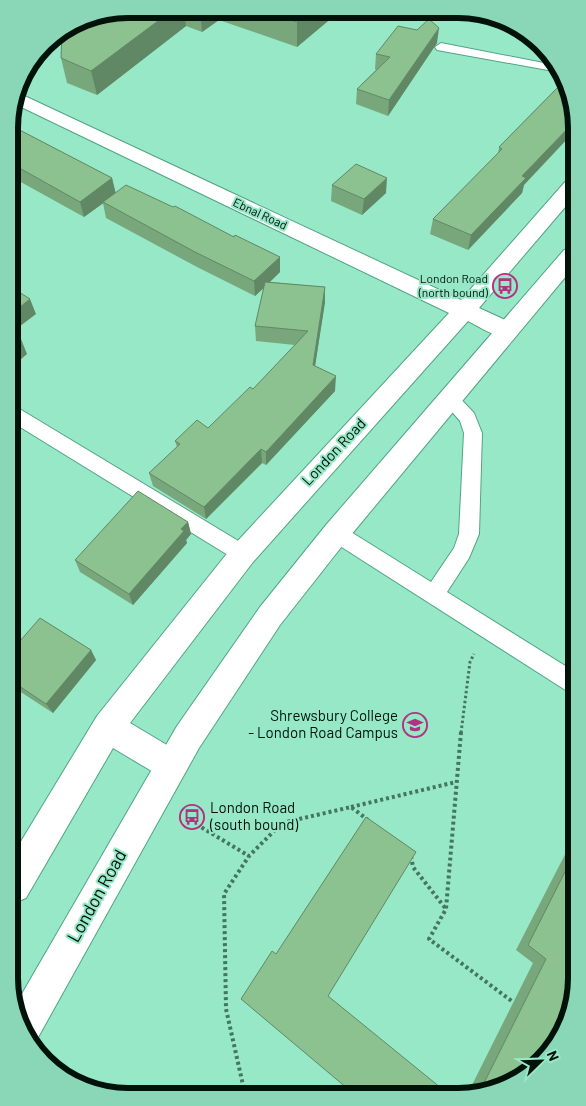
<svg xmlns="http://www.w3.org/2000/svg" width="586" height="1106" font-family="Barlow,sans-serif">
  <rect width="100%" height="100%" fill="#96e8c7"/>
  <g fill="none" stroke-linecap="round" stroke-linejoin="round">
    <defs>
      <path id="service" d="M441,43L554,65L559,72L437,50L435,47Z
        M449,391L455,393L474,413L482,433L479,534L469,558L447,592L575,672V694L567,691L329,539L326,533L329,527L336,525L343,527L431,582L454,548L459,534L464,433L460,421L440,398L443,393Z
        M11,406L18,408L250,548L253,554L250,560L243,563L236,560L12,422Z"/>
      <path id="minor" d="M91,16C90,24 78,28 70,25L82,18Z
        M16,92L461,300L565,182L571,180L572,199L479,308L514,324L517,330L514,336C498,340 482,328 468,321L253,562L130,723L182,754L187,765L182,776L171,781L160,776L113,748L26,898L14,903V853L97,716L233,546L449,313L13,103Z"/>
      <path id="primary" d="M572,248V269L346,541L280,625L199,748L36,1041L33,1042L15,1017V1006L177,726L260,607L326,525L564,250Z"/>
    </defs>
    <use href="#service" stroke="#52a485" stroke-width="2"/>
    <use href="#minor" stroke="#52a485" stroke-width="2"/>
    <use href="#primary" stroke="#52a485" stroke-width="2"/>
    <path stroke="#457561" stroke-width="3" stroke-dasharray="2.5 2.5" stroke-linecap="butt" d="M461,733L470,662L474,654"/>
    <path stroke="#457561" stroke-width="4" stroke-dasharray="3 3" stroke-linecap="butt" d="M461,732L446,909L429,939L513,1002
      M351,807L456,782
      M181,815L249,856
      M411,856L413,867L446,909
      M245,1094L226,1009L224,894L249,856L282,823L351,807L368,820"/>
    <use href="#service" fill="#fff" fill-rule="evenodd"/>
    <use href="#minor" fill="#fff" fill-rule="evenodd"/>
    <use href="#primary" fill="#fff" fill-rule="evenodd"/>
  </g>
  <path fill="#78a77c" d="M128,9L334,10V16L297,47L219,20L202,32L186,26L97,95L67,83L61,58L70,31Z
    M437,43L388,116L356,104L357,89L376,70L375,69L376,54Z
    M565,80L524,185L522,193L468,250L430,234L433,219L498,154L499,147Z
    M10,125L112,178L115,193L234,237L280,257V272L270,282L325,287V302L315,366L335,391L266,465L262,463L206,519L153,486L149,473L177,447L175,441L208,428L253,389L295,345L256,341L255,326L264,288L255,296L197,267L106,218L103,203L84,217L19,181L16,183L10,180Z
    M332,185L386,193L362,215L331,201Z
    M188,522L191,534L186,540L187,543L133,605L80,572L75,560Z
    M13,649L91,650L96,660L53,713L13,687Z
    M576,833L577,986L497,1091H469L533,963L516,950Z
    M344,1086L446,1092L340,1093Z"/>
  <path fill="#618865" d="M174,9H184L186,26L97,95L91,71Z
    M200,9H218L219,20L202,32Z
    M312,10H334V16L297,47V22Z
    M439,28L437,43L388,116L389,100Z
    M571,125V135L524,185L522,193L468,250L471,235L522,176Z
    M14,165L19,181L16,183L11,167Z
    M112,178L116,194L84,217L80,202Z
    M387,178L386,193L362,215L364,199Z
    M280,257V272L255,296L254,281Z
    M325,287V302L313,379V365Z
    M30,299L36,314L11,333V314Z
    M21,339L27,354L11,368V348Z
    M336,376L335,391L266,465V452Z
    M261,449L262,463L206,519L204,507Z
    M188,522L191,534L186,540L187,543L133,605L129,594L181,529Z
    M91,650L96,660L53,713L46,704Z"/>
  <path fill="#8bc290" stroke="#618865" d="M125,9H174L91,71L61,58L62,32L70,31V25L73,23H81L95,15L122,10H123Z
    M259,10H312L297,22Z
    M429,19L439,28L389,100L357,89L390,57L376,54L398,26L417,30Z
    M565,80L571,89V125L522,176L526,178L471,235L433,219L502,149L499,147Z
    M10,125L112,178L80,202L14,165L11,167H10Z
    M356,164L387,178L364,199L332,185Z
    M126,185L173,207L175,206L234,237L235,235L280,257L254,281L195,252L103,202Z
    M265,282L325,287L313,365L336,376L266,452L261,449L204,507L149,473L180,444L175,441L197,420L208,428L250,387L253,389L308,331L255,326Z
    M11,287L30,299L11,314Z
    M11,333L21,339L11,348Z
    M138,491L188,522L181,529L184,531L129,594L75,560Z
    M40,618L91,650L46,704L13,682V649Z
    M366,817L416,852L328,996L446,1092L345,1093L348,1089L241,999L272,951L276,954Z
    M576,850L577,986L553,1050L497,1091H480L546,959L528,945Z"/>
  <defs>
    <symbol id="bus-ring" viewBox="-11 -11 22 22"><circle r="9.5" fill="#96e8c7" stroke="#b03280" stroke-width="1.5"/><path d="M-5-6H5V4H4V6H2V4H-2V6H-4V4H-5ZM-3.5-4V0h7V-4ZM-3.5 1.2v1.5H-2V1.2ZM2 1.2v1.5H3.5V1.2Z" fill="#b03280"/></symbol>
    <symbol id="university-ring" viewBox="-11 -11 22 22"><circle r="9.5" fill="#96e8c7" stroke="#b03280" stroke-width="1.5"/><path d="M0-5L7-2L0 1L-7-2ZM-4 1L0 2.5L4 1V4Q0 6-4 4Z" fill="#b03280"/></symbol>
  </defs>
  <g fill-rule="evenodd">
    <use href="#bus-ring" x="491" y="272" width="28" height="28"/>
    <use href="#university-ring" x="401" y="711" width="28" height="28"/>
    <use href="#bus-ring" x="178" y="803" width="28" height="28"/>
  </g>
  <g text-anchor="middle" stroke-width="4" stroke-linejoin="round" paint-order="stroke">
    <g font-size="12" fill="#00120a" stroke="#96e8c7">
      <text transform="translate(260 214) rotate(25)" y="4">Ebnal Road</text>
    </g>
    <g font-size="12" fill="#00120a" stroke="#96e8c7" text-anchor="end">
      <text x="488" y="283">London Road<tspan x="488" dy="14">(north bound)</tspan></text>
    </g>
    <g font-size="15" fill="#00120a" stroke="#96e8c7">
      <text transform="translate(334 452) rotate(-47)" y="5">London Road</text>
    </g>
    <g font-size="15" fill="#00120a" stroke="#96e8c7" text-anchor="end">
      <text x="398" y="721">Shrewsbury College<tspan x="398" dy="17">- London Road Campus</tspan></text>
      <text x="210" y="813" text-anchor="start">London Road<tspan x="210" dy="17">(south bound)</tspan></text>
    </g>
    <g font-size="18" fill="#00120a" stroke="#96e8c7">
      <text transform="translate(97 896) rotate(-61)" y="6">London Road</text>
    </g>
  </g>
  <path d="M0 0H586V1106H0ZM128 18H458A110 110 0 0 1 568 128V978A110 110 0 0 1 458 1088H128A110 110 0 0 1 18 978V128A110 110 0 0 1 128 18Z" fill="#8ad7b8" fill-rule="evenodd"/>
  <path fill="none" stroke="#00120a" stroke-width="6" d="M128 18H458A110 110 0 0 1 568 128V978A110 110 0 0 1 458 1088H128A110 110 0 0 1 18 978V128A110 110 0 0 1 128 18Z"/>
  <g transform="translate(541 1061) rotate(67)" stroke="#96e8c7" stroke-width="4" paint-order="stroke">
  <path d="M0-4L9 19L0 12L-9 19Z" fill="#00120a"/>
  <text y="-8" font-size="14" font-weight="bold" text-anchor="middle" fill="#00120a">N</text>
  </g>
</svg>
